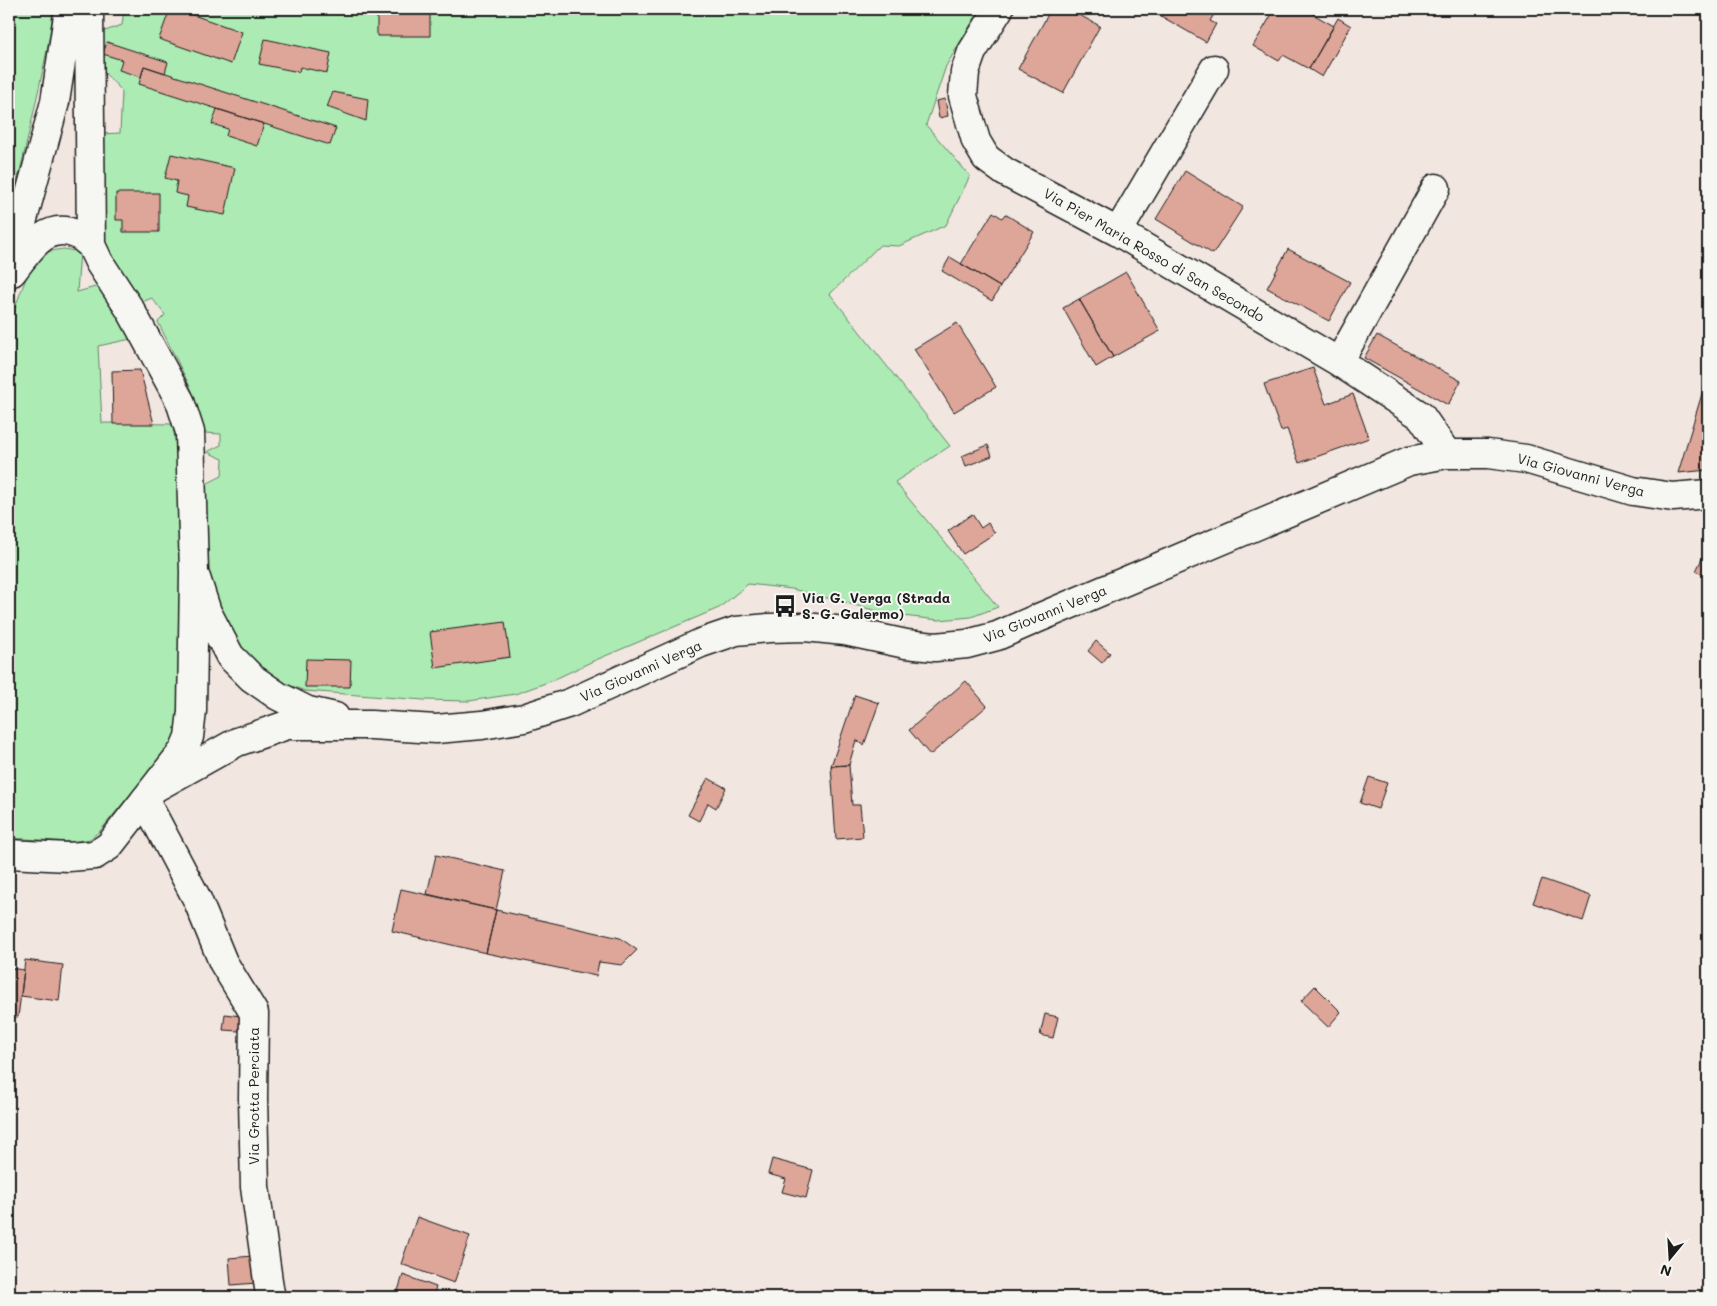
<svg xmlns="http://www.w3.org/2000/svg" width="1717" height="1306" font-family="Mali,sans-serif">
  <rect width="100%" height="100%" fill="#f1e6e0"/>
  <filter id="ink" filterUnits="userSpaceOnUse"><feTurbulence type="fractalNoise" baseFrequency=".02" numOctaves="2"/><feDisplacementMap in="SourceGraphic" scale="10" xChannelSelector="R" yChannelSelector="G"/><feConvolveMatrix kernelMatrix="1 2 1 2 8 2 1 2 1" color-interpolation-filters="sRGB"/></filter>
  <g filter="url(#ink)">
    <path fill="#acebb3" stroke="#648468" d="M9,9H53C50,43 41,77 34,111C26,144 20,177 9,208Z
      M124,9H980L946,66L926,125L970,176L946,225L899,246L880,245L830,294L950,446L895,482L998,607L971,617L939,620L893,615L792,589L748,584L719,608L591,662L551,681L515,694L469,701L424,700L305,691L278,681L250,661L231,640L208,580L206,484L222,476L223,459L207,452L221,445V434L204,433L192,391L158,322L165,315L152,298L142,302L105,245L101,134L120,133L122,91L100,68L102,32L122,25Z
      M64,249L80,252L77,292L99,286L131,339L98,346L102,423L172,424L177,448L181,489V712L179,728L173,743L100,831L90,839L72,842L9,838V323C17,305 26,271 38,258C45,251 56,250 64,249Z"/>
    <path fill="#dea599" stroke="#1c1c1c" d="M170,9H176L242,32L231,64L159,39Z
      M377,9H430V36H377Z
      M1051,9H1068L1100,26L1063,93L1018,69Z
      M1163,9H1217L1210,21L1216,24L1206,42L1159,15Z
      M1275,9H1304L1334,26L1309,69L1283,55L1279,61L1253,46Z
      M1338,18L1351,26L1322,77L1309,69Z
      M265,39L331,53L327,73L300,67L299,72L259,64Z
      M107,42L168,62L165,73L144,66L141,77L119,70L122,60L103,54Z
      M144,66L336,128L330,145L139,84Z
      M333,92L368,99L366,121L327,107Z
      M945,99L948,116L939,118L936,101Z
      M217,109L264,124L257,146L226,136L228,129L212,124Z
      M171,154L235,168L225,215L186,207L188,196L175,193L177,181L165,178Z
      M1185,171L1243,207L1213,254L1156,219Z
      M116,193H159V232H123V220H116Z
      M993,212L1002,218L1005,214L1034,232L1000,287L961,264Z
      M1288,249L1350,282L1329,321L1267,288Z
      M950,257L1000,287L992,301L942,271Z
      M1126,272L1160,331L1113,357L1079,299Z
      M1079,299L1113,357L1096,367L1063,308Z
      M957,323L996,387L954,412L914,349Z
      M1377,335L1461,381L1448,405L1364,358Z
      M1313,368L1326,404L1353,394L1369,438L1299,463L1287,429L1281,431L1264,384Z
      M140,370L154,424H113L112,371Z
      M1708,374V470L1678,473Z
      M988,445L992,456L966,466L962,456Z
      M972,514L981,528L988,523L995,533L963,554L948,531Z
      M1708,546V568L1704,575L1696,571Z
      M505,622L510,657L435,668L430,632Z
      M1096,641L1110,653L1102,663L1088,651Z
      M306,659L351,660L350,687H305Z
      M966,681L987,706L930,755L909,730Z
      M855,695L879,703L864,745L856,740L849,765L831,766Z
      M849,765L852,805H860L863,837L836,839L831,766Z
      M1369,777L1387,783L1378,809L1360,803Z
      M708,778L726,788L716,808L708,803L699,821L688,815Z
      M436,855L505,871L496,910L427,894Z
      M1542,879L1591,896L1583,921L1533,903Z
      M401,889L496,910L486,953L392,931Z
      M496,910L620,938L637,950L622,965L599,962L596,976L486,953Z
      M25,960L63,965L59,1001L21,996Z
      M9,968L24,970L18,1017L9,1016Z
      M1315,986L1341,1012L1328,1027L1301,1001Z
      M225,1014L240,1016L239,1031L223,1030Z
      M1045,1014L1058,1017L1053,1038L1040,1035Z
      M772,1159L813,1170L806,1198L782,1192L786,1179L768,1174Z
      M417,1217L470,1236L454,1283L401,1264Z
      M253,1256L256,1283L231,1285L229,1258Z
      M403,1275L436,1287L433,1297H396Z"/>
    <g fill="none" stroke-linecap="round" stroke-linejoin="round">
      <defs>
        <path id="minor" d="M999,9L972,52L965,72L963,96L976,141L986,158L1005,172L1118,232L1339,362L1421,416L1447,454
          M1118,232L1214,69
          M1339,362L1436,188
          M145,800L197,899L223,962L254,1013L253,1099L255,1187L269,1288L271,1297"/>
        <path id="tertiary" d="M196,578L207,612L230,656L252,678L278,696L308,711L335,717
          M158,786L237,742L287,725H371L436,729L482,725L524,718L570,703L701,643L736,631L769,628L805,627L845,631L906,644L935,647L967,644L997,636L1036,619L1409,461L1447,454H1488L1526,459L1633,491L1673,497L1708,494"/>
        <path id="secondary" d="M9,261L22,223L55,102L69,9
          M12,272C28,252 46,219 78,235C82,237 87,242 91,245
          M9,854L68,857L95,855L109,846L183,751L189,737L192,711L194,572L190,432L180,401L131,311L99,262L91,245L89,9"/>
      </defs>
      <use href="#minor" stroke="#1c1c1c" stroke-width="31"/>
      <use href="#tertiary" stroke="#1c1c1c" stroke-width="31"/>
      <use href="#secondary" stroke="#1c1c1c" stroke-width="31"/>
      <use href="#minor" stroke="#f6f6f2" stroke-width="28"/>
      <use href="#tertiary" stroke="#f6f6f2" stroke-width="28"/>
      <use href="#secondary" stroke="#f6f6f2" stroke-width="28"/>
    </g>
  </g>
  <defs>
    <symbol id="bus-bare" viewBox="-9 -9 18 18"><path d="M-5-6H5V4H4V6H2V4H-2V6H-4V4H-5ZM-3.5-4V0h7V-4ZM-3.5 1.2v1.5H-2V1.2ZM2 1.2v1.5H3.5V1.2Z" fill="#1c1c1c" stroke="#f6f6f2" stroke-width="2.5" paint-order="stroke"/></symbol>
  </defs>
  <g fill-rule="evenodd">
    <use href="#bus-bare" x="769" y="590" width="32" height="32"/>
  </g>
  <g text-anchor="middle" stroke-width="4" stroke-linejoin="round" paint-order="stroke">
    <g font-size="14" fill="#1c1c1c" stroke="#f6f6f2">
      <text transform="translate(1154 255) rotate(30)" y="5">Via Pier Maria Rosso di San Secondo</text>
      <text transform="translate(1581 475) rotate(15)" y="5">Via Giovanni Verga</text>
      <text transform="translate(1045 614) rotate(-22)" y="5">Via Giovanni Verga</text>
      <text transform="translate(641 671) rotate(-24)" y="5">Via Giovanni Verga</text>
      <text transform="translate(254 1096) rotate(-90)" y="5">Via Grotta Perciata</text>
    </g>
    <g font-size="14" font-weight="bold" fill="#1c1c1c" stroke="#f6f6f2" text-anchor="start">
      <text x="802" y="603">Via G. Verga (Strada<tspan x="802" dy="16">S. G. Galermo)</tspan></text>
    </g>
  </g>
  <rect width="1717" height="1306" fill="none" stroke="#f6f6f2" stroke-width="30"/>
  <rect x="15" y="15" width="1687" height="1276" fill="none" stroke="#1c1c1c" stroke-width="2" filter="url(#ink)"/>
  <g transform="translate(1670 1258) rotate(198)" stroke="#f6f6f2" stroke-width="4" paint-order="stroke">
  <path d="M0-4L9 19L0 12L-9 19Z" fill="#1c1c1c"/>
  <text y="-8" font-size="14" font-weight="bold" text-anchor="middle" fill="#1c1c1c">N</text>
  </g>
</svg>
